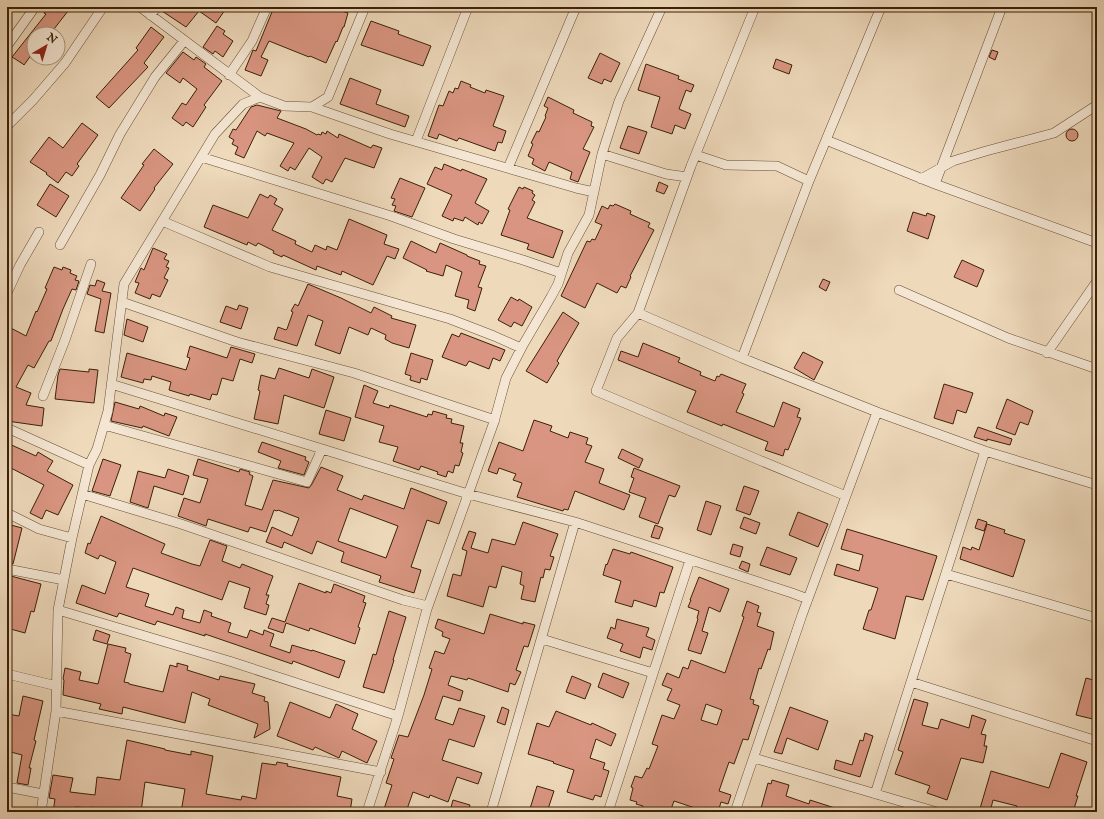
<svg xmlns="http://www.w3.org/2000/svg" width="1104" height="819" font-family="'IM FELL English',serif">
  <rect width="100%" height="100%" fill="#eed9bb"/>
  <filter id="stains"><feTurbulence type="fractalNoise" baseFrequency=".005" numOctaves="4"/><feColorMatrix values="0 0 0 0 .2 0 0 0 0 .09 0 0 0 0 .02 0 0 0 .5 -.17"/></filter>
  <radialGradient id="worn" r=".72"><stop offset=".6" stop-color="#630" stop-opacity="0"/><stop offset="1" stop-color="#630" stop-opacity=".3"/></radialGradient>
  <path fill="#d99581" stroke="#3b2107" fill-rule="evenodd" d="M49,7H63L68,11L54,29L60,34H34V51L24,65L23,64L12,57L46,14L44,13Z
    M163,7H227L216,23L199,11L186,27L162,11Z
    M274,7H329L348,13L344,27H343L337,42L336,41L326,63L310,56L309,57L269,41L261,57L268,60L261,76L245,70L253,50L256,51Z
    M371,21L399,31L398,34L431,46L423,66L361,45Z
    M217,26L225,31L223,34L233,41L223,57L215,51L213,54L203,47Z
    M151,27L164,37L144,63L148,67L109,108L96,97L138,50L136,48Z
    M992,50L998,52L995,60L989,57Z
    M183,52L194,60L196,57L206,64L204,67L222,81L204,105L206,107L193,127L186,122L183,126L172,118L182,103L186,105L197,89L183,78L180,83L166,73Z
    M600,53L620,63L611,82L604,79L602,84L588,78Z
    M776,59L792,65L789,74L773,68Z
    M646,64L679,76L678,79L694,85L691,92L686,90L679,109L691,114L685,129L675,125L672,134L651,127L660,97L638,90Z
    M350,78L381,90L376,104L409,116L405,127L340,104Z
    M461,81L471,85L470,87L485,93L486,90L504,96L493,126L506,131L502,143L498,142L495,151L459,138L457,141L439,134L437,139L428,136L439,105L443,106L449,91L453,93L455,88L458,89Z
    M548,97L574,110L573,113L592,122L591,126L594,127L583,149L590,152L578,182L570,179L572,172L549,162L545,171L532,164L534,159L528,156L533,144L531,143L537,131L539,132L546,117L545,116L548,108L544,106Z
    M257,105L281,111L277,118L306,129L317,135L318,134L321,135L322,132L326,134L327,131L338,138L339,134L371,148L373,145L382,148L374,168L345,158L332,182L326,179L323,184L312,177L322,157L309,148L295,170L290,167L288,171L280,166L294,143L267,133L265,136L257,131L244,158L235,154L238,147L232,144L234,140L229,137L233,129L236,130L251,107Z
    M82,123L98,135L77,164L79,166L72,176L66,172L58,183L46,174L47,173L30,162L49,137L63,148Z
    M628,126L647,132L639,154L620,148Z
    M1066 135a6 6 0 1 1 12 0a6 6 0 1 1-12 0Z
    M154,149L173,164L154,188L155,189L140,211L121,198L144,165L142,164Z
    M444,164L461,171L462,169L487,179L475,203L489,211L482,224L479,222L478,225L465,217L463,221L454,218L453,221L442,216L452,195L427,184L435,167L442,170Z
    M400,178L425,188L412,217L394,211L396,206L392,205L395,199L391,198Z
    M659,182L668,186L664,194L656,191Z
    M50,184L69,196L56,217L37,205Z
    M519,187L523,189L524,187L533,191L532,193L535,195L532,200L535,202L527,218L563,231L553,258L527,249L529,244L501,235L510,210L508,209Z
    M260,194L268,198L270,195L277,199L274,204L283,209L272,230L296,241L295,244L312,252L315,245L326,250L327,246L337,250L349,219L387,235L384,244L399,249L395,259L387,256L373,285L342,271L341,275L317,266L316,270L283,255L282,257L273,253L274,251L258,243L256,246L248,242L247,245L204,227L213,205L248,218Z
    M615,204L631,211L630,214L650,223L648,227L654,230L630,276L631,277L626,288L621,286L617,293L597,283L585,308L561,296L587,241L590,242L592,239L595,240L602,225L595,222L602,206L608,209L610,205L613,206Z
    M913,212L926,216L927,213L935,216L928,239L907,231Z
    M411,241L436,253L440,243L467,255V256L480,261L479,264L486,266L478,287L482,288L475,311L467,308L469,300L455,296L462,272L446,265L443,276L426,271L427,270L403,258Z
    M153,248L167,254L164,259L169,261L166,267L169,268L164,278L168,280L160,297L152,294L150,299L135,293L139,283L135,282L141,268L144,270Z
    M962,260L984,270L977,287L954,277Z
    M54,267L62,270L63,267L71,270L70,273L77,276L75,280L79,281L76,290L72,289L63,309L51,341H49L34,368L28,365L16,387L31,393L26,405L44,408L42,426L7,421V365L12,355L7,353V326L26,336L36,311L37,312L47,289L45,288Z
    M823,279L830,282L826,291L819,287Z
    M97,280L105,283L102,291L111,293L104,333L95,331L101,299L87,294L90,285L95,286Z
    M308,284L341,298L371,313L374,307L392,316L391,318L416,325L409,348L392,343L385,339L386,335L371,328L368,335L349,327L340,354L315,345L323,321L308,315L297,346L274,339L278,327L286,330L287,329L293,312L291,311L295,304L298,306Z
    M511,297L518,301L519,299L532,307L522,326L514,322L511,327L498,320Z
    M239,305L248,308L241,329L220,322L226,306L237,310Z
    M563,312L579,323L557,361L559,363L547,383L526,371Z
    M127,319L148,327L143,342L124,335Z
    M461,333L505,350L500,361L493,358L489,369L469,361L466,366L442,357L452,334L459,337Z
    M643,343L680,358L678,362L701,372L700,375L715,381L717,376L719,377L721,374L746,384L742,393L744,394L736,412L774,427L783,402L800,409L797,417L801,418L788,450L785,449L783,456L765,450L768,442L723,424L722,426L687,412L696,391L618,360L621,351L638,357Z
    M190,346L227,358L231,347L255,354L252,363L240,359L233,381L222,378L217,395L212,394L210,400L190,394L189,396L169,390L171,382L152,376L151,380L144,379L143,383L121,377L127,353L186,370L190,358L187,357Z
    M803,352L823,362L814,380L794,368Z
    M411,353L433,360L427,380L421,378L420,383L410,380L411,376L405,374Z
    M279,368L309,378L312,369L334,377L324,408L284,395L278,424L254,419L260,391L258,390L261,375L275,379Z
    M60,369L89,372V369L98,370L94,403L55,399L58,375Z
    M944,384L973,393L966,413L957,410L953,424L934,418Z
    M364,385L378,391L373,403L389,408L390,405L427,417L428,414L432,415L433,411L447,415L446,418L452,419L451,423L464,426L460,443H463L461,452L463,453L459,466L455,465L453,473L448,471L446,477L437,474L438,472L421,466L419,470L393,461L398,447L379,442L384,426L355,417Z
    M1007,399L1033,411L1028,425L1020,422L1015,435L996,428Z
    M115,402L139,409L140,406L164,416L165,413L177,417L169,436L143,426L142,428L111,421Z
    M326,410L351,418L344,441L319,434Z
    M534,420L552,426L550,431L568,438L570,432L588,438L586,444L592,446L585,462L604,469L599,483L630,495L624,510L575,491L568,510L564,509L563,511L517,497L522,483L513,480L516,474L499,468L497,474L488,471L499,442L523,451Z
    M978,427L1012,439L1010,445L987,439V441L974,437Z
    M262,442L306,457L305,460L309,462L304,475L278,468L281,461L258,452Z
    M7,443L36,456L38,452L53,461L47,471L73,485L58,515L46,510L42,519L30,513L44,485L7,466Z
    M622,449L643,459L639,468L618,458Z
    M103,459L121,465L110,496L92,491Z
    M198,459L239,472L240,469L250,472L249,474L253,476L245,505L262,510L273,480L309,488L312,484L321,467L343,476L337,490L362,500L364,495L404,509L411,488L447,502L439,524L427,520L411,567L421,570L414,593L379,582L381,576L341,562L344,552L317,541L312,554L284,542L282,548L266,542L272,527L292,536L299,518L278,510L277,511L274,510L266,532L250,527L248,532L208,519L206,526L178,516L184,498L200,503L208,479L193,475ZM350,508L398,526L386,558L338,541Z
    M634,468L680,486L675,497L669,495L658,524L639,517L646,498L629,492L634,478L631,477Z
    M168,469L189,476L183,495L154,486L148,508L130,502L138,471L165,478Z
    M744,486L759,491L750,515L736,510Z
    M706,501L721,506L711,535L697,530Z
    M798,512L828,524L818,547L789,535Z
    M101,516L165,544L161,553L192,564L200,566L210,540L227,546L222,561L240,568L242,564L273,576L266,595H269L266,604L269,605L266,615L244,608L250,588L229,581L222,600L133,568L126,587L149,594L145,606L173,615L176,607L184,610L182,618L200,623L204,610L212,613L211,616L231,623L228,632L247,638L250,630L263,635L264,630L274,634L270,646L290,653L292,645L312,651V650L345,661L339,678L293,661L292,664L205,634V636L157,621L155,625L119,613L117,617L76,603L82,585L105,594L116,562L100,555L98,559L85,553L88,543L90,544Z
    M744,517L760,523L756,534L740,528Z
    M978,519L987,522L984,531L975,528Z
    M523,522L558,534L550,556L554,557L550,570L545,569L543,578L541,577L535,602L521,599L524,586L520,584L522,572L502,566L496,588L489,586L483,607L447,596L453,574L461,576L467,551L462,549L469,531L476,533L471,548L488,553L492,539L515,545Z
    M7,524L22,528L13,564L7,563Z
    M987,524L1005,530L1004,533L1025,540L1013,577L960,559L963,547L971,550L972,547L979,550Z
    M655,525L663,528L659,539L651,537Z
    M847,529L937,556L923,600L906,596L895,639L863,629L869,610H871L878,588L834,575L837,564L859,571L863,555L841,549Z
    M733,544L743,547L740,557L730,554Z
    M767,547L797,558L790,575L760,565Z
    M613,549L630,554L631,552L673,567L664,593L660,592L656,607L634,600L632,607L615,602L621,581L603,575L606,564L607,565Z
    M742,561L750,564L748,572L739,568Z
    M7,575L41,584L34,612L31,611L25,633L7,628Z
    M699,577L729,589L720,612L709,607L702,631L708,633L701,654L688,650L698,619L697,618L699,611L688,607L691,600H690Z
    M299,583L326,593V591L331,593L334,584L365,596L363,602L366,603L358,627L360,628L355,644L310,628L309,631L286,623L283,633L268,628L272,618L285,622Z
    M747,601L759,606L757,612L761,613L757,626L774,632L770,650L768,649L761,669L759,668L750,699L754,700L753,704L759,706L748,740L743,739L734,764L729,762L719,791L731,795L728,804L721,802L718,812H707L674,801L670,812H642L643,806L636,804L637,802L630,800L633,788L631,787L635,776L642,778L647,768L649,769L658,746L652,744L662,715L674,719L680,705L667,700L672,689L662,685L667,673L679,678L683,667L688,669L691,660L725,673L744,617L742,616ZM706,704L722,710L717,725L701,720Z
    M389,611L406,617L393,660H394L384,693L363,687L373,654L376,655Z
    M490,614L523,624V622L535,625L528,647L524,646L516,670L521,672L515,685L510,683L508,692L468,678L467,680L451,676L448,685L463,691L460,701L443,696L435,719L453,725L459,708L485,716L474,747L449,739L442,760L482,773L478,784L457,777L448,802L430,795L429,798L413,792L406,812H383L392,785L386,783L394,759L391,758L399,735L408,737L424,695L432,669L429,668L435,651L444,654L450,639L442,636L443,632L435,628L438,619L484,634Z
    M617,619L649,628L646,636L655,640L652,650L643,647L640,658L620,651L623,644L607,638L611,627L615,629Z
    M96,630L110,635L107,644L93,640Z
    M108,644L126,648L125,652L131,654L124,682L129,683V684L163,692L170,665L177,667V663L188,666L187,670L219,680L220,676L255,684L252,693L265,697L264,701L268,702L270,729L254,738L258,724L208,705L210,699L192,692L185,723L123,707L122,714L99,709L101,704L63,695L64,680L63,679L65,668L81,672L79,680L98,684Z
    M603,673L629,683L623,698L598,687Z
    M572,676L591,684L585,699L566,692Z
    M1086,678L1097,681V690L1094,700L1097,701V720L1076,715Z
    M23,696L43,701L34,740L36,741L29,768H31L28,785L17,783L22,755L7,751V714L19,716Z
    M914,699L928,703L922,725L938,729L941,719L969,728L972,715L986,720L981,734L986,735L984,746H987L983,763L961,758L947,800L927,793L930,786L895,774L903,752L898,750Z
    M290,702L330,718L336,704L358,714L352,729L377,741L367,763L342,751L339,758L315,747L313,750L277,736Z
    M502,707L509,710L505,725L497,722Z
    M790,707L828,721L818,750L787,738L782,754L774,752Z
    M556,711L591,725L592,723L616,734L611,746L596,739L590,758L605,763L603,769L609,771L601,797L595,795L593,800L567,792L574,770L553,763L554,762L528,754L537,723L549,727Z
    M865,733L873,736L860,777L834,769L836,760L852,765L860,740L863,741Z
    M127,740L165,749V750L191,755V751L213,756L206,794L241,800L242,796L256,799L262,763L276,765L277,762L288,764L287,766L341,777L337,796L352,799L350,812H181L185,789L145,782L141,812H117L91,807V808L75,807L74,812H53L55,799L49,798L53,775L73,778L70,792L95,795L97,777L120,780Z
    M1061,753L1087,762L1076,796H1078L1073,812H1027L1016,809L1017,806L993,800L990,812H979L991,771L1049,788Z
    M772,780L789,785L786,796L809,804L810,800L841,810V812H760L768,783L771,784Z
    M537,786L554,791L547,812H529Z
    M453,800L470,805L468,812H454L450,811Z"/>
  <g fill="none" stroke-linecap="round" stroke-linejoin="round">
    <defs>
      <path id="street" d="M140,7L260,97
        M755,7L691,166L638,313L617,338L596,391L759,460L846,496
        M150,15L157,7
        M7,46L35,7
        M229,75L252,41L267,7
        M312,107L390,134L576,188L594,192
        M7,126L33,100L65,63L103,7
        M826,140L935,184L1097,243
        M416,141L468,7
        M602,154L666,174L687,177
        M696,155L726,165L777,166L809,181L881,7
        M201,157L391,216L454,239L523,260L561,273
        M508,168L576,7
        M921,179L953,161L986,151L1054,133L1097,105
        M935,184L1002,7
        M162,221L270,267L450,319L494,336L521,348
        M60,245L100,175L120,134L155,77L184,41
        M899,290L1008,338L1097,369
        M7,293L20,265L39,232
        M122,302L237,342L354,373L495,420
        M638,313L742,358L877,412L985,451
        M1047,353L1097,281
        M742,358L809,181
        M111,384L468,494L575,522L792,593L808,599
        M43,396L65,340L91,264
        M104,425L307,482L322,449
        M7,428L89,465
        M82,494L181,524L403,600L428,606
        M7,513L39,529L72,538
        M7,569L64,580
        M946,574L1097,618
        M58,610L229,661L398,716
        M542,639L653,673
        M7,674L57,686
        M911,682L1097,741
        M56,711L381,772
        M754,758L937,812
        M7,787L43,794
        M875,794L985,451L1097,485
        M41,812L56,711L58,610L72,538L89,465L97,449L108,411L124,284L215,134L243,104L260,97L284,106L312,107L328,97L365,7
        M367,812L398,716L427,609L494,422L506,378L523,345L551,297L558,284L568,253L589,215L602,154L619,101L662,7
        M491,812L575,522
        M608,812L690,560
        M735,812L802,615L877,412"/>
    </defs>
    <use href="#street" stroke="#684f34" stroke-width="10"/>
    <use href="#street" stroke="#f4e6d3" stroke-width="9"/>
  </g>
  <rect width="1104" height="819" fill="none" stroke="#eed9bb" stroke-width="24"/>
  <rect x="8" y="8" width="1088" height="803" fill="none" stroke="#3b2107" stroke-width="2"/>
  <rect x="12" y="12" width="1080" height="795" fill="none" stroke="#3b2107"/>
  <g transform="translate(46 46) rotate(38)"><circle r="19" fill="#f4e6d3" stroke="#aa9781"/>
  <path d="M0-3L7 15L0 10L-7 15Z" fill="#8f2418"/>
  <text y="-6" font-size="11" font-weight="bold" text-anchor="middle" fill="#3b2107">N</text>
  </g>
  <rect width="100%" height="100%" filter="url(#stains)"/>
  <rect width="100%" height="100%" fill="url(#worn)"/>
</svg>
